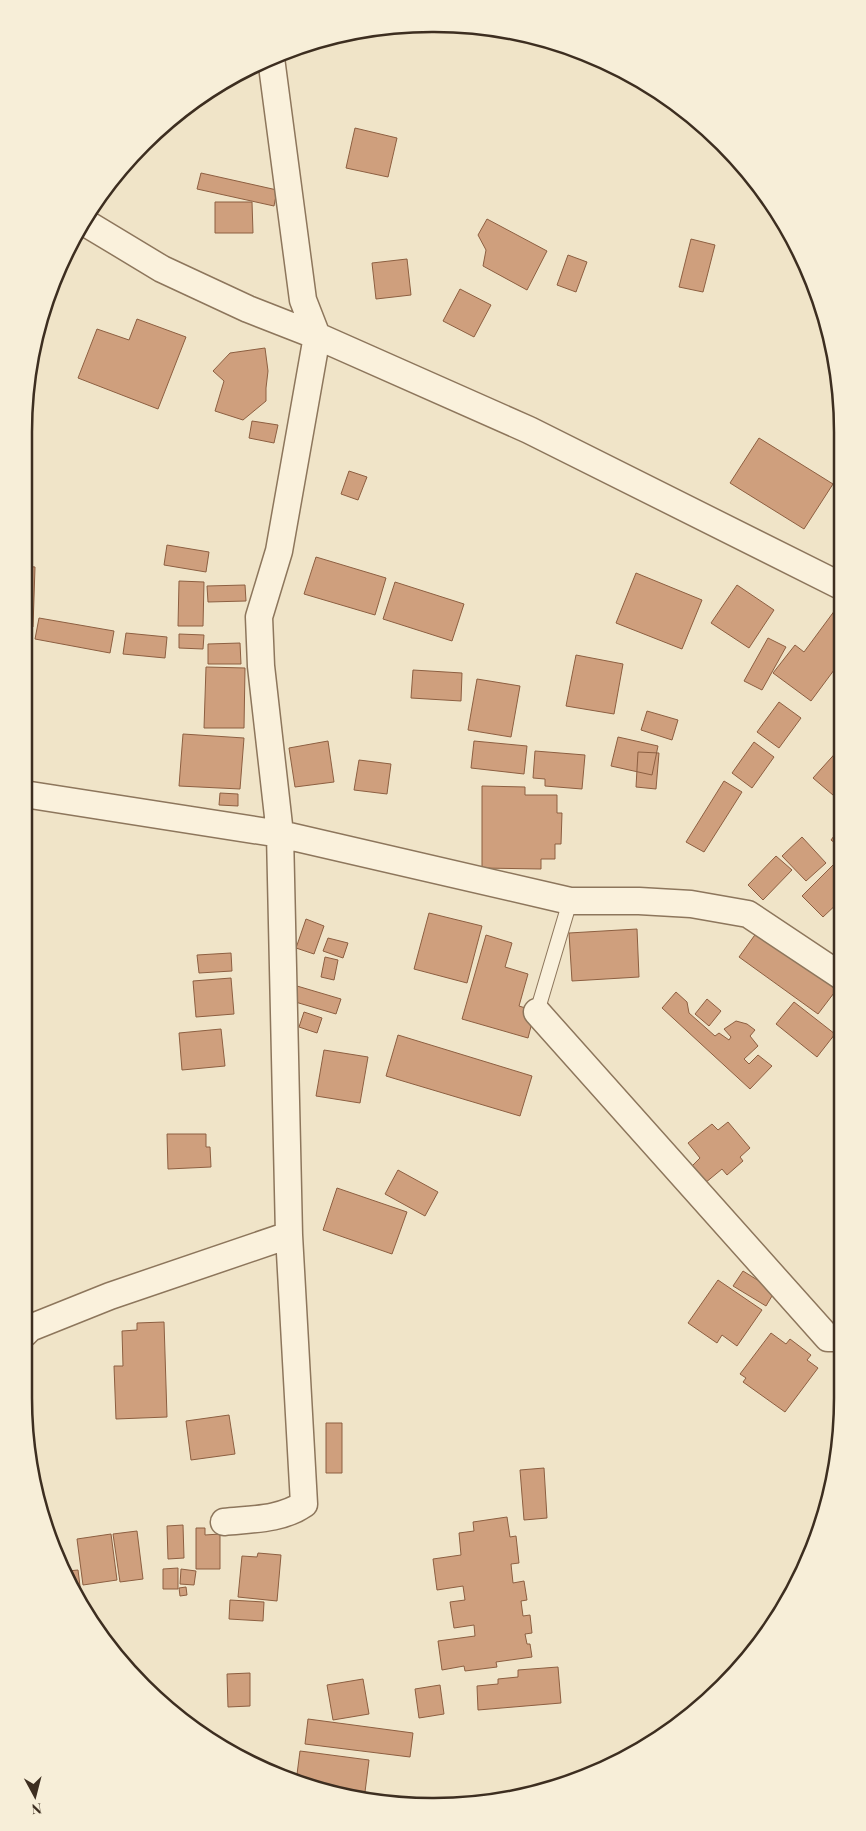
<svg xmlns="http://www.w3.org/2000/svg" width="866" height="1831" font-family="'Playfair Display',serif">
  <rect width="100%" height="100%" fill="#f0e4c8"/>
  <path fill="#cf9f7d" stroke="#8d5f41" d="M355,128L397,138L388,177L346,168Z
    M201,173L277,190L274,206L197,189Z
    M215,202H252L253,233H215Z
    M487,219L547,251L527,290L483,266L486,250L478,235Z
    M691,239L715,245L703,292L679,287Z
    M568,255L587,262L576,292L557,285Z
    M407,259L411,295L376,299L372,263Z
    M460,289L491,305L474,337L443,321Z
    M137,319L186,337L158,409L78,378L97,329L129,340Z
    M265,348L268,371L266,388V401L243,420L215,411L224,381L213,371L230,353Z
    M252,421L278,425L274,443L249,438Z
    M759,438L833,484L804,529L730,483Z
    M349,471L367,477L358,500L341,494Z
    M167,545L209,552L206,572L164,565Z
    M316,557L386,578L375,615L304,594Z
    M24,566L35,567L33,627H24Z
    M636,573L702,600L682,649L616,623Z
    M179,581L204,582L203,626H178Z
    M395,582L464,604L452,641L383,619Z
    M245,585L246,601L208,602L207,586Z
    M737,585L774,610L749,648L711,623Z
    M838,606L839,607L840,662L811,701L773,673L795,645L804,652Z
    M39,618L114,631L110,653L35,639Z
    M126,633L167,637L165,658L123,654Z
    M179,634L204,635L203,649L179,648Z
    M768,638L786,647L762,690L744,681Z
    M240,643L241,664H208V644Z
    M576,655L623,664L614,714L566,706Z
    M206,667L245,668L244,728H204Z
    M413,670L462,673L461,701L411,698Z
    M477,679L520,686L511,737L468,730Z
    M779,702L801,718L779,748L757,732Z
    M647,711L678,720L672,740L641,730Z
    M183,734L244,738L240,789L179,786Z
    M618,737L658,746L652,775L611,766Z
    M328,741L334,782L295,787L289,748Z
    M474,741L527,746L524,774L471,768Z
    M754,742L774,757L752,788L732,773Z
    M840,748V801L813,778Z
    M535,751L585,755L582,789L545,786V779L533,778Z
    M638,752L659,753L656,789L636,787Z
    M359,760L391,764L387,794L354,790Z
    M724,781L742,792L704,852L686,842Z
    M482,786L525,787V795H557V813H562L561,844H555V859H541V869L482,868Z
    M220,793L238,794V806L219,805Z
    M840,828V847L831,840Z
    M802,837L826,863L806,881L782,856Z
    M776,856L792,870L763,900L748,885Z
    M839,859L840,860L841,900L823,917L802,896Z
    M429,913L482,926L467,983L414,969Z
    M306,919L324,926L314,954L296,948Z
    M637,929L639,977L572,981L569,933Z
    M757,932L837,989L818,1014L739,957Z
    M486,935L512,943L505,967L528,974L519,1006L535,1011L528,1038L462,1019Z
    M328,938L348,943L343,958L323,951Z
    M231,953L232,971L199,973L197,955Z
    M325,957L338,960L334,980L321,977Z
    M231,978L234,1014L196,1017L193,981Z
    M297,986L341,999L336,1014L292,1001Z
    M676,992L687,1002L689,1013L715,1036L719,1033L729,1040L731,1037L724,1029L736,1021L747,1024L755,1030L750,1036L758,1046L744,1059L749,1064L758,1055L772,1066L750,1089L662,1008Z
    M707,999L721,1011L709,1026L695,1014Z
    M794,1002L835,1034L817,1057L776,1024Z
    M304,1012L322,1018L317,1033L299,1027Z
    M221,1029L225,1066L182,1070L179,1033Z
    M398,1035L532,1076L520,1116L386,1076Z
    M324,1050L368,1057L360,1103L316,1096Z
    M728,1122L750,1148L740,1157L743,1161L727,1175L722,1169L705,1183L692,1166L700,1158L688,1143L712,1124L718,1130Z
    M167,1134H206V1147H210L211,1167L168,1169Z
    M398,1170L438,1192L425,1216L385,1194Z
    M337,1188L407,1212L392,1254L323,1230Z
    M743,1271L775,1291L766,1306L733,1286Z
    M718,1280L762,1310L737,1346L722,1335L717,1343L688,1323Z
    M164,1322L167,1417L116,1419L114,1366H123L122,1331L137,1330V1323Z
    M771,1333L786,1344L790,1339L811,1355L807,1360L818,1368L785,1412L743,1382L746,1378L740,1374Z
    M229,1415L235,1454L191,1460L186,1421Z
    M326,1423H342V1473H326Z
    M544,1468L547,1518L524,1520L520,1470Z
    M507,1517L510,1537L516,1536L519,1563L511,1564L513,1583L524,1581L527,1600L521,1601L523,1616L530,1615L532,1633L525,1634L527,1644H530L532,1657L496,1662L497,1667L465,1671L464,1666L442,1670L438,1641L475,1636L474,1625L454,1628L450,1602L465,1600L463,1586L437,1590L433,1559L461,1555L459,1533L474,1531L473,1522Z
    M183,1525L184,1558L168,1559L167,1526Z
    M196,1528H205V1535L220,1534V1569H196Z
    M137,1531L143,1579L120,1582L113,1534Z
    M111,1534L117,1580L83,1585L77,1539Z
    M258,1553L281,1555L277,1601L238,1597L242,1556L257,1557Z
    M178,1568V1589H163V1569Z
    M181,1569L196,1571L194,1585L180,1584Z
    M78,1570L81,1594H80L68,1571Z
    M186,1587L187,1595L180,1596L179,1588Z
    M230,1600L264,1602L263,1621L229,1619Z
    M558,1667L561,1703L478,1710L477,1686L498,1684V1679L518,1677V1670Z
    M250,1673V1706L228,1707L227,1674Z
    M363,1679L369,1714L333,1720L327,1685Z
    M440,1685L444,1714L419,1718L415,1689Z
    M308,1719L413,1733L410,1757L305,1744Z
    M300,1751L369,1760L364,1800L353,1799H350L351,1797L339,1795L296,1782Z"/>
  <g fill="none" stroke-linecap="round" stroke-linejoin="round">
    <defs>
      <path id="service" d="M537,1012L570,901"/>
      <path id="minor" d="M84,222L162,269L248,309L317,336L529,430L839,585
        M24,794L280,834L570,901H639L691,904L748,914L841,976
        M537,1012L828,1338H842
        M24,1334L30,1328L110,1296L289,1235
        M224,1522C251,1519 281,1520 304,1504L289,1235L280,834L261,666L259,617L279,551L317,336L303,300L271,58"/>
    </defs>
    <use href="#service" stroke="#8d765c" stroke-width="16"/>
    <use href="#minor" stroke="#8d765c" stroke-width="29"/>
    <use href="#service" stroke="#faf1dc" stroke-width="14"/>
    <use href="#minor" stroke="#faf1dc" stroke-width="26"/>
  </g>
  <path d="M0 0H866V1831H0ZM432 32H434A400 400 0 0 1 834 432V1398A400 400 0 0 1 434 1798H432A400 400 0 0 1 32 1398V432A400 400 0 0 1 432 32Z" fill="#f7eed8" fill-rule="evenodd"/>
  <path fill="none" stroke="#3d2e20" stroke-width="2.5" d="M432 32H434A400 400 0 0 1 834 432V1398A400 400 0 0 1 434 1798H432A400 400 0 0 1 32 1398V432A400 400 0 0 1 432 32Z"/>
  <g transform="translate(35 1796) rotate(173)" stroke="#f7eed8" stroke-width="4" paint-order="stroke">
  <path d="M0-4L9 19L0 12L-9 19Z" fill="#3d2e20"/>
  <text y="-8" font-size="14" font-weight="bold" text-anchor="middle" fill="#3d2e20">N</text>
  </g>
</svg>
